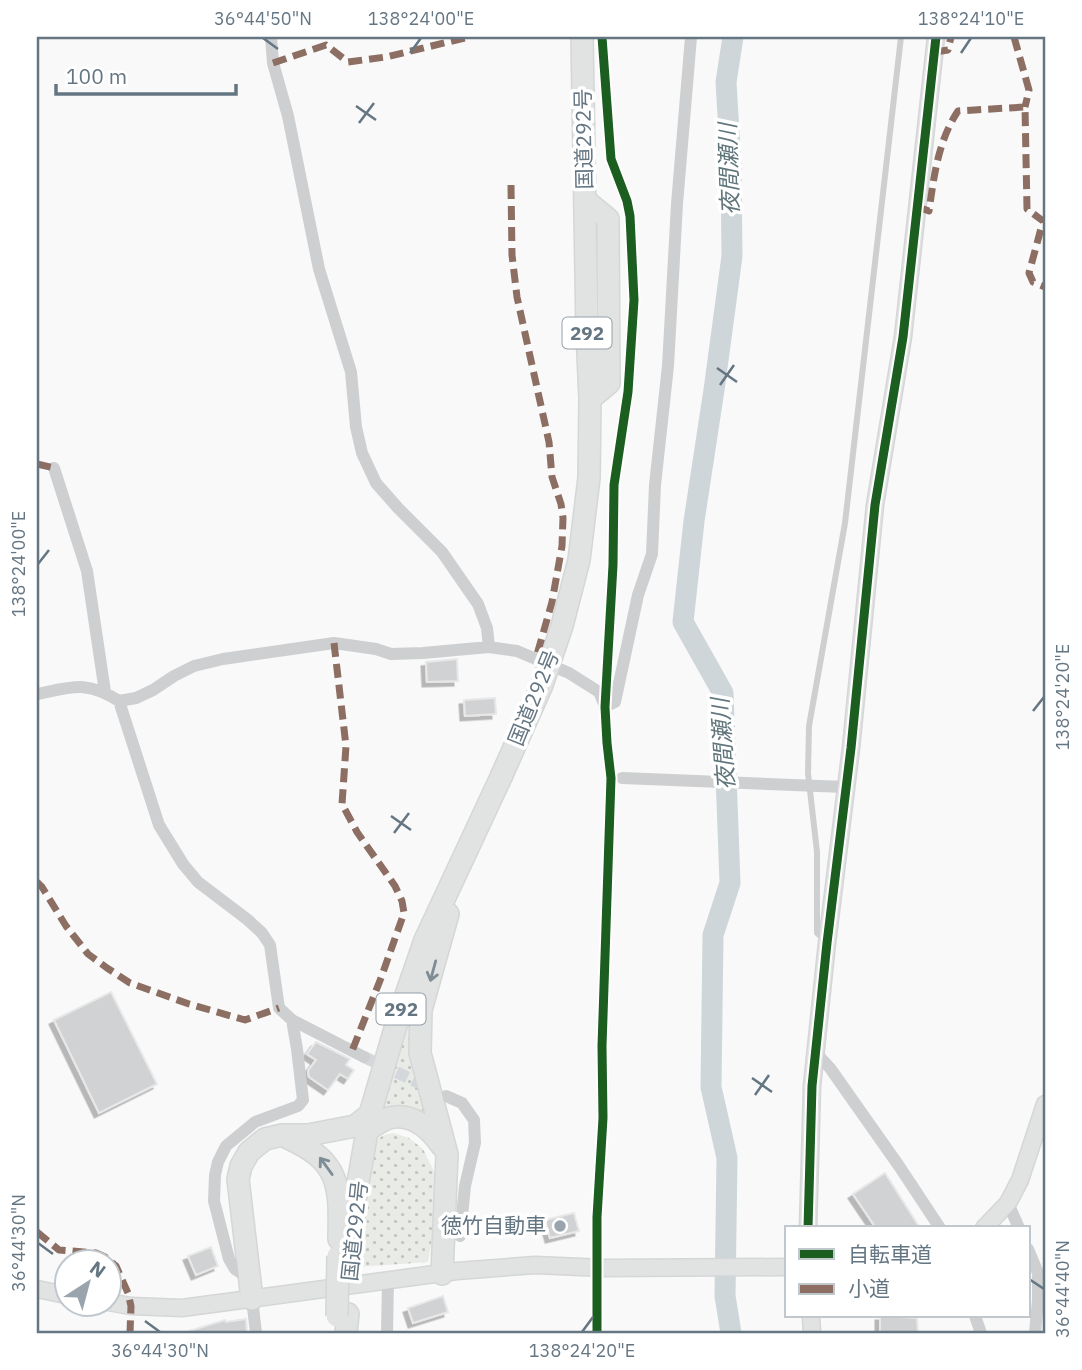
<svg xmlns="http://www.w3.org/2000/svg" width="1082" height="1370" font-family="'IBM Plex Sans','Noto Sans JP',sans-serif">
  <defs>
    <pattern id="green-dots" width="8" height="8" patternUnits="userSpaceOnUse" patternTransform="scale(1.75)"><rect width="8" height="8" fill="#e8ebe6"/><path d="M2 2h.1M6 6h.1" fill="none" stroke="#c0c3c0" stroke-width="1.8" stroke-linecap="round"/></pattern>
    <filter id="shadow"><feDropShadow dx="-4.5" dy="4.5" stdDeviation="0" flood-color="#0004"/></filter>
  </defs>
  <rect width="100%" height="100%" fill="#f9f9f9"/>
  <path fill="url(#green-dots)" d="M415,995L436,1128L381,1116Z
    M393,1133L409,1138L423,1149L435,1173L438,1205L428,1262L358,1267L371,1149C378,1137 380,1136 393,1133Z"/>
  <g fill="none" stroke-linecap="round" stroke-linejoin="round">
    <path stroke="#ced6d9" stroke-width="21" d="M731,1333L725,1296L727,1158L711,1087L713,935L730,883L723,693L683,622L694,521L714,390L732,256L731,166L726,82L733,37"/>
  </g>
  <path fill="#d0d2d3" stroke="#e8e8e8" stroke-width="2" filter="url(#shadow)" d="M457,659L458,681L427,682L426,662Z
    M495,698L496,714L465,716L464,700Z
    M111,992L157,1084L99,1113L54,1020Z
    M316,1042L350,1059L346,1065L354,1070L348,1079L340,1074L328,1090L309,1077L308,1071L316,1060L307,1054Z
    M885,1173L920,1228H876L853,1194Z
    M574,1213L579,1231L550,1238L545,1220Z
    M211,1247L218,1266L196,1275L188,1256Z
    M443,1296L448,1312L413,1323L408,1308Z
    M880,1316L917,1318L918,1333H880Z
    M246,1319L247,1333H189V1331L225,1320L226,1322Z"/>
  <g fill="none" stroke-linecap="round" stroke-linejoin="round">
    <path stroke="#d4d8dc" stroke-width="12" stroke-dasharray="12 6" stroke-linecap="butt" d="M364,1057L430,1088"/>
    <defs>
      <path id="secondary" d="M808,1228L812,1086L827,943L851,748L875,505L903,337L936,37
        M984,1228L1008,1203L1020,1180L1045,1104
        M37,1289L66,1295
        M108,1302L131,1306L182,1308L457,1271L535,1265L604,1268L786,1267
        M811,1316L812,1333"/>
      <path id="highway" d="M585,200L608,219L609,383L590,399
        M562,626L579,560L589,478L590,399L587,332L582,37
        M368,1130C374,1126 382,1120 389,1118C412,1112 430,1129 442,1146
        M288,1138C341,1162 340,1186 339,1239
        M351,1256L355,1200L370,1114L399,1015L425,940L501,777
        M442,1274L447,1154L420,1053L421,1010L448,914
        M252,1299L238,1179L241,1166L249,1152L265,1139L282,1135H308L355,1126L370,1114
        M346,1333L348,1314"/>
    </defs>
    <use href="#secondary" stroke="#d5d6d7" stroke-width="19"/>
    <use href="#highway" stroke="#d5d6d6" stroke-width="24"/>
    <path stroke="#cecfd0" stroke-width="6" d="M826,941L817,933V852L808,773L809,726L845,523L901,37"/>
    <path stroke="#cecfd0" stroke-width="12" d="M271,37L273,63L288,116L319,269L351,372L356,427L362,453L376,483L398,508L442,552L478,604L487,628L489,647
      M54,468L87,571L105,692
      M37,694C72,687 87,680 119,701L159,825L183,864L198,882L248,920L262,933L270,945L279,1008L292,1020L297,1049L303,1100L298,1106L255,1122L226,1146L218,1162L215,1175L214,1201L229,1259L235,1269L250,1279
      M119,701L136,698L153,690L174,676L194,666L223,659L334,643L376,649L391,654L423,653L489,647L517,651L569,673L599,692L605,706
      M605,707L615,702L638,595L652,554L655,485L668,366L677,204L691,37
      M818,786L846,787
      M292,1020L364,1057
      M816,1053L830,1068L899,1166L940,1228
      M446,1096L462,1103L474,1120L475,1143L465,1186L460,1236
      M1008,1203L1019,1228
      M1028,1249L1038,1273V1300L1035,1333
      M252,1299L256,1333
      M975,1316L981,1333
      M387,1333L388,1280
      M597,1333V1217L603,1118L602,1046L611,778L607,743L605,707L613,565L614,485L628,392L634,300L630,216L627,201L611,159L602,37"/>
    <use href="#secondary" stroke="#e1e2e2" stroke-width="16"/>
    <use href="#highway" stroke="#e1e2e2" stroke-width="21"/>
    <defs>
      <path id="highway-bridge" d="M501,777L542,685L562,626
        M337,1316L338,1256"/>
    </defs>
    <use href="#highway-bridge" stroke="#d5d6d6" stroke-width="24" stroke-linecap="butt"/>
    <path stroke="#cecfd0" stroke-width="12" d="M622,778L818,786"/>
    <use href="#highway-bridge" stroke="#e1e2e2" stroke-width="21"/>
    <path stroke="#8d6e63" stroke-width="7" stroke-dasharray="14 7" stroke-linecap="butt" d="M1014,37L1029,90L1025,107
      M935,52L948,50L951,37
      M273,63L326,45L348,62L386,57L469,37
      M511,185L512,255L517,297L549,442L552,477L561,504L563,518L562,546L552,602L536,658
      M918,207L929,211C934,176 938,141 958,111L1025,107L1027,209L1043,221L1029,273L1033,282L1045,287
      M37,464L54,468
      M334,643L346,746L342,804L357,832L395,886L402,901L404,913L381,978L352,1051
      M37,882L42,887L66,926L88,954L107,968L130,983L189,1004L245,1020L279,1008
      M37,1232L59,1250L96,1253L105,1257L116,1266L128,1293L131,1306L130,1333"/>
    <defs>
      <path id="cycleway" d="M808,1228L812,1086L827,943L851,748L875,505L903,337L936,37
        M597,1333V1217L603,1118L602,1046L611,778L607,743L605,707L613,565L614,485L628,392L634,300L630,216L627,201L611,159L602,37"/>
    </defs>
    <use href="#cycleway" stroke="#fff" stroke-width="13"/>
    <use href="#cycleway" stroke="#1b5e20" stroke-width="9"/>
  </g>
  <defs><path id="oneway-shaft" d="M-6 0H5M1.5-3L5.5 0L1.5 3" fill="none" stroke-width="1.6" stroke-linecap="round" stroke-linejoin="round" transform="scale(1.75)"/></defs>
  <g stroke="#7e8c96">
    <use href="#oneway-shaft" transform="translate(433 971) rotate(105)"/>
    <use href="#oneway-shaft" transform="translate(326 1166) rotate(-126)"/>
  </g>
  <path fill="none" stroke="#657683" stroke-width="2.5" d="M263,38L278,49M410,53L421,38M961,53L971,38M356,106L376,120M359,123L374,103M717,368L737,382M720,385L734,365M38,564L49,550M1033,711L1044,697M391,816L411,830M394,833L409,813M752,1078L772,1092M755,1095L769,1075M38,1243L53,1254M1029,1279L1044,1289M145,1321L160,1332M582,1332L593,1317"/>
  <circle fill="#99a4ac" stroke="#fff" stroke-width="2.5" cx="560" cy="1226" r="7"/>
  <g text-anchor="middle" stroke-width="7" stroke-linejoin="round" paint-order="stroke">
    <g fill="#fff" stroke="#939fa8" stroke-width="2">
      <rect x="562.5" y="317.5" width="49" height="31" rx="5"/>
      <rect x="376.5" y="993.5" width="49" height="31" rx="5"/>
    </g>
    <g font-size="19" font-weight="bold" fill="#657683">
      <text x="587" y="340">292</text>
      <text x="401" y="1016">292</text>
    </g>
    <g font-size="21" fill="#657683" stroke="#fff">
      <text transform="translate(584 139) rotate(-91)" y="7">国道292号</text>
      <text transform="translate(534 698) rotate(-68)" y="7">国道292号</text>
      <text transform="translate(355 1231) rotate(-84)" y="7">国道292号</text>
    </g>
    <g font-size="21" fill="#657683" stroke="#fff" text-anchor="end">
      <text x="546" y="1233">徳竹自動車</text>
    </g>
    <g font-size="23" font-style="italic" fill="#60757c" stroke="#fff">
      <text transform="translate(729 169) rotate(-92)" y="8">夜間瀬川</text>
      <text transform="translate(723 744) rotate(-94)" y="8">夜間瀬川</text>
    </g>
  </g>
  <rect width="1082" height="1370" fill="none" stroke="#ffffff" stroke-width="77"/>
  <rect x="785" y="1226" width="245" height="91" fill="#ffffff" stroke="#c1c8cd" stroke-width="2"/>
  <rect x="799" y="1249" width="35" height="10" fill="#1b5e20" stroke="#c1c8cd" stroke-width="2"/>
  <text x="848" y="1262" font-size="21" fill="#657683">自転車道</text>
  <rect x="799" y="1284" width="35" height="10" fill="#8d6e63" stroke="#c1c8cd" stroke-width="2"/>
  <text x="848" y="1296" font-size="21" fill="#657683">小道</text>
  <g transform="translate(88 1283) rotate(36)"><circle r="33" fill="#ffffff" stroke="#c1c8cd" stroke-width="2"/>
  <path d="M0-5L12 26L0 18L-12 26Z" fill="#99a4ac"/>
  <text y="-10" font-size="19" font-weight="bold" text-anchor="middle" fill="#657683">N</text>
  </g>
  <path d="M56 84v10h180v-10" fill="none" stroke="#657683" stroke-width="3.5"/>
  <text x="66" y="84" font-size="21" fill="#657683" stroke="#ffffff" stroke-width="5" paint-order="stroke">100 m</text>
  <rect x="38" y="38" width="1006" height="1294" fill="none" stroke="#657683" stroke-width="2.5"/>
  <g font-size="18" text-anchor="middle" fill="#657683">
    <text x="263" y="25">36°44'50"N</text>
    <text x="421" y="25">138°24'00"E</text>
    <text x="971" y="25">138°24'10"E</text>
    <text transform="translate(19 564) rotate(-90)" y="6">138°24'00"E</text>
    <text transform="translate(1063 697) rotate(-90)" y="6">138°24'20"E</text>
    <text transform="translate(19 1243) rotate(-90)" y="6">36°44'30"N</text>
    <text transform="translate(1063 1289) rotate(-90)" y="6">36°44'40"N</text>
    <text x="160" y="1357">36°44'30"N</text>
    <text x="582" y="1357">138°24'20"E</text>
  </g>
</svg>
